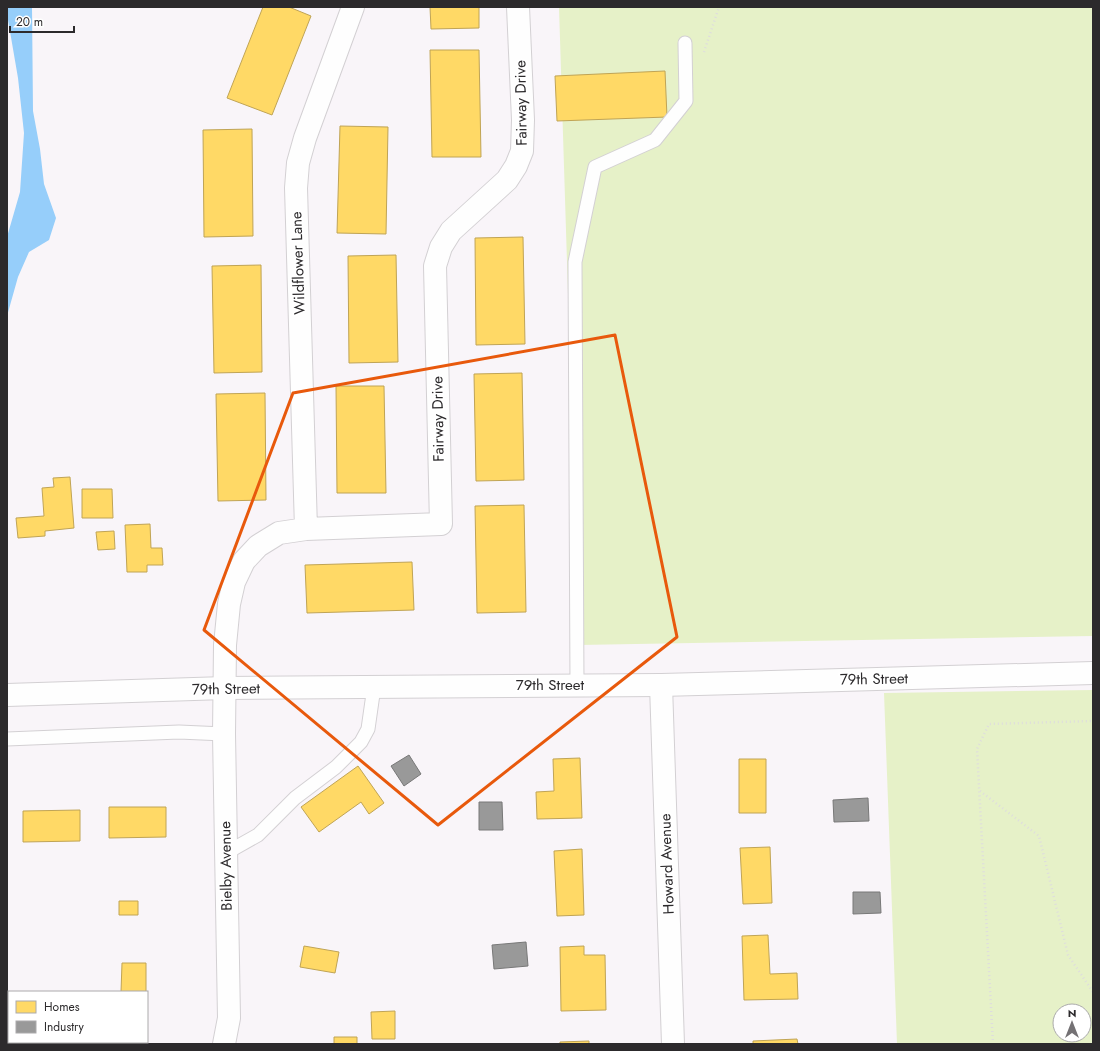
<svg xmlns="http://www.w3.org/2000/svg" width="1100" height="1051" font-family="Jost,sans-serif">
  <rect width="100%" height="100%" fill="#f9f5f9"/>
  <path fill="#e6f1c8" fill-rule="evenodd" d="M559,7H1093V636L579,645Z
    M1093,690V1044H897L884,693ZM1060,1011H1084V1035H1060Z"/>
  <path fill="#96cefa" d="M7,7H32L33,111L40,149L44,184L56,218L49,240L29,252L18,277L7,316V237L20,192L24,133L18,78L7,14Z"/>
  <path fill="#ffd966" stroke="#c0a455" d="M263,7H289L311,16L272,115L227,98Z
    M430,7H479V28L431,29Z
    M430,50H479L481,157H432Z
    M665,71L667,117L557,121L555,76Z
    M340,126L388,127L386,234L337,233Z
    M252,129L253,236L204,237L203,130Z
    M523,237L525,344L476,345L475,238Z
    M396,255L398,362L349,363L348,256Z
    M261,265L262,372L214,373L212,266Z
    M522,373L524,480L476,481L474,374Z
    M336,386H384L386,493H337Z
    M265,393L266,500L218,501L216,394Z
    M70,477L74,528L45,531V536L18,538L16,518L44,516L42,488L54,487L53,478Z
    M82,489H112L113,518H82Z
    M524,505L526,612L477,613L475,506Z
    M150,524L151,548H162L163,565H147V572H127L125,525Z
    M114,531L115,549L98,550L96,532Z
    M412,562L414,610L307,613L305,565Z
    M580,758L582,818L537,819L536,792L554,791L553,759Z
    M739,759H766V813H739Z
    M358,766L384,803L369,814L361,802L319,832L301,807Z
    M109,807H166V837L109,838Z
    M80,810V841L23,842V811Z
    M770,847L772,903L743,904L740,848Z
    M582,849L584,915L557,916L554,851Z
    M119,901H138V915H119Z
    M768,935L770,974L797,973L798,999L744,1000L742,936Z
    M304,946L339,952L335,973L300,967Z
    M584,946V955H605L606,1010L561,1011L560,947Z
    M122,963H146V992H121Z
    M395,1011V1039H372L371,1012Z
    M334,1037H357V1044H334Z
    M797,1039L798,1044H753V1041Z
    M589,1041V1044H560V1042Z"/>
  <path fill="#999" stroke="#787878" d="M409,755L421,774L404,786L391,766Z
    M868,798L869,821L834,822L833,800Z
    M479,802H502L503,830H479Z
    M853,892H880L881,913L853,914Z
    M526,942L528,966L494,969L492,945Z"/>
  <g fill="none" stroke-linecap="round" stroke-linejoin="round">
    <defs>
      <path id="service" d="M577,685L575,262L595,167L655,140L686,101L685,43
        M7,739L179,732L224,734
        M226,853L258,835L295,798L336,767L361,742L368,729L374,687"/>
      <path id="minor" d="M306,529L296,188L298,163L305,138L353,7
        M661,685L673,1044
        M224,1044L229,1018L224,734L225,645L229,604L234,582L244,561L258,546L279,533L306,529L441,524L435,266L441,247L451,231L507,180L516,166L522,151L523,120L518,7"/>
      <path id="tertiary" d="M7,695L225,688L661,685L1093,673"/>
    </defs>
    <use href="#service" stroke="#d3d0d3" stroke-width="15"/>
    <use href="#minor" stroke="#d3d0d3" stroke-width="24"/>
    <use href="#tertiary" stroke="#d3d0d3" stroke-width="24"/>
    <path stroke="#dedcde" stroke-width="2.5" stroke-dasharray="1 3" stroke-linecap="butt" d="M704,52L719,7
      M980,791L1039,836L1068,955L1093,992
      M993,1044L977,749L989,724L1093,721"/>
    <use href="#service" stroke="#fefefe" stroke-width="13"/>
    <use href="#minor" stroke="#fefefe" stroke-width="22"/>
    <use href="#tertiary" stroke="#fefefe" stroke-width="22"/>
  </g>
  <path fill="none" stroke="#e8590c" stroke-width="3" stroke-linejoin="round" d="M615,335L677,637L438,825L204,630L293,393Z"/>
  <g text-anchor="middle" stroke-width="4" stroke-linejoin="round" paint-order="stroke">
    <g font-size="15" fill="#2c2a2c" stroke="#fff">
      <text transform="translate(521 103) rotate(-91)" y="5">Fairway Drive</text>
      <text transform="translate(298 263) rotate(-92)" y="5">Wildflower Lane</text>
      <text transform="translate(438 419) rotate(-91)" y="5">Fairway Drive</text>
      <text transform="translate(874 679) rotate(-1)" y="5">79th Street</text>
      <text x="550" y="690">79th Street</text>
      <text transform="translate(226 689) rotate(-1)" y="5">79th Street</text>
      <text transform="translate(667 864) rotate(-92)" y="5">Howard Avenue</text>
      <text transform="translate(226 866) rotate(-91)" y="5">Bielby Avenue</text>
    </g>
  </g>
  <rect width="1100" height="1051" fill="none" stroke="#2c2a2c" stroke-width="16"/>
  <rect x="8" y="991" width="140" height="52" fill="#ffffff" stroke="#abaaab"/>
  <rect x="16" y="1001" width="20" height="12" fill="#ffd966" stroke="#abaaab"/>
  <text x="44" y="1011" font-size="12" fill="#2c2a2c">Homes</text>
  <rect x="16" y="1021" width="20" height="12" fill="#999999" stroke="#abaaab"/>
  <text x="44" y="1031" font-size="12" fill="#2c2a2c">Industry</text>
  <g transform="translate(1072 1023)"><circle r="19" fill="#ffffff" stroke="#abaaab"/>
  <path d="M0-3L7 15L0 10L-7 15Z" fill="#747174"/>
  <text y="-6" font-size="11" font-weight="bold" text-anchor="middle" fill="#2c2a2c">N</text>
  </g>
  <path d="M10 26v6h64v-6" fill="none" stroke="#2c2a2c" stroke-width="2"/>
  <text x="16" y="26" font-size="12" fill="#2c2a2c" stroke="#ffffff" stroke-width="3" paint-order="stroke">20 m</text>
</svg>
